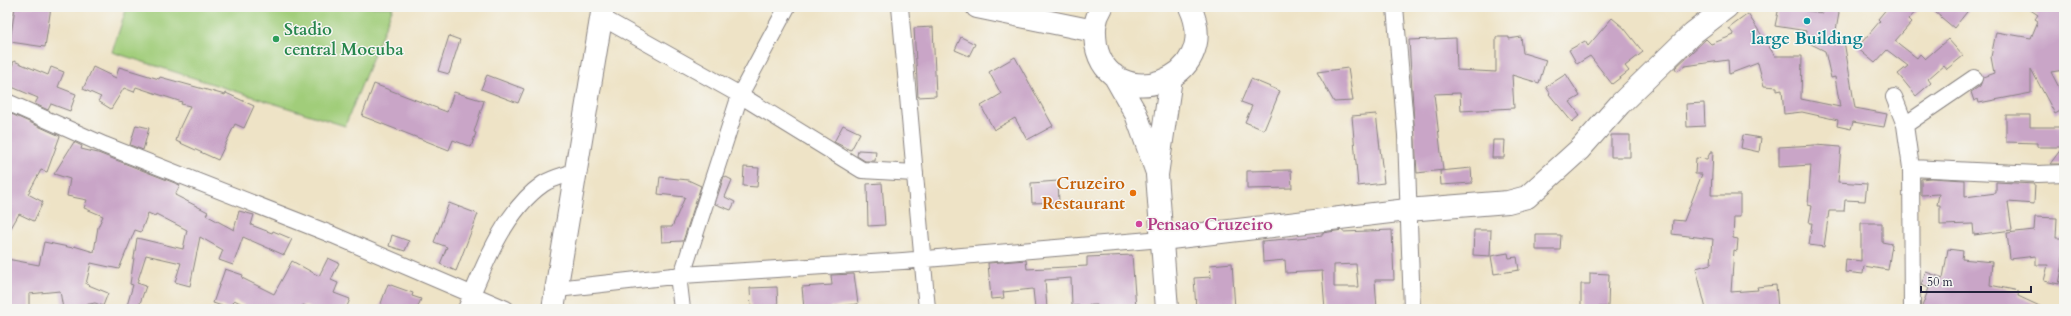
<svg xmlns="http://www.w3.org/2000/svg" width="2071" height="316" font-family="Cardo,serif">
  <rect width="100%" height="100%" fill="#f6f6f2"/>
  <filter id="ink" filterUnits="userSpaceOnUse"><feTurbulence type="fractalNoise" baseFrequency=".025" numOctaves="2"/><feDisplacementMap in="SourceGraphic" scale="8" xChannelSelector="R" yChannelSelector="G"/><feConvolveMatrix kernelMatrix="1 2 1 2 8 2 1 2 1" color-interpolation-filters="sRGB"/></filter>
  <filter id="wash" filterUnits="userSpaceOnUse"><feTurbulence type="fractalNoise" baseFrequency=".012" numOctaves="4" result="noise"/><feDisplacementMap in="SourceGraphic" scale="16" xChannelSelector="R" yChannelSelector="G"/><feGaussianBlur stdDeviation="0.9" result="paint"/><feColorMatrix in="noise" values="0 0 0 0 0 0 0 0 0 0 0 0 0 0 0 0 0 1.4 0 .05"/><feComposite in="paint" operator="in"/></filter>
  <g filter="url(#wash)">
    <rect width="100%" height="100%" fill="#eee3c6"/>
    <path fill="#a1cd7a" stroke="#62785a" d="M127,7H393L345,126L112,52Z"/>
    <g id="blocks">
      <path fill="#c9a5c7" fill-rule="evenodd" d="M15,7H51L45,47L10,42Z
        M1779,7L1823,13L1822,7H1837L1839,13L1834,42L1844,41L1855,108L1887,114L1884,127L1853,122L1851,129L1837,126L1838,120L1802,112L1784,114L1782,90L1777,91V87L1764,86L1758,63L1729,74L1728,60L1685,66L1677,71L1675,68L1706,39L1711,44L1734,35L1729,28L1748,14L1775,56H1802L1801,99L1840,107L1835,77L1831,78L1825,51L1803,40L1807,31L1775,26Z
        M1888,7H1920L1908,20L1911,23L1895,41L1917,58L1920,54L1925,59L1948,39L1963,56L1947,69L1944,65L1928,79L1931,83L1916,96L1898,74L1908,66L1887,50L1875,63L1857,48L1880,21L1878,19Z
        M1929,7H1971L1954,28Z
        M2026,7H2064V70L2051,72L2064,97V109L2055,114L2031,69V93L1979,103L1978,99L1974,101L1971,92L1980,86L1983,77L1994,73L1991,57L1996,32L2031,38L2038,21L2035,19L2038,15Z
        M1612,18L1624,28L1643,52L1625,66L1629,71L1612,84L1590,56L1577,64L1569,50L1585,41L1588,46Z
        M933,27L936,96L918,97L914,28Z
        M449,36L460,40L449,74L438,71Z
        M961,37L975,44L969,56L955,50Z
        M1496,37H1509V39L1521,37L1523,53L1546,60L1539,83L1512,75L1514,108L1461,111L1460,93L1434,94L1443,170L1417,173L1409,40L1456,38L1457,70L1496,72Z
        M1015,57L1053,126L1027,140L1015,118L994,130L981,106L1001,94L989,72Z
        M14,61L48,75L51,67L64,72L58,87L76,94L70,111L51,104L48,110L35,104L38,98L7,85V79Z
        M93,67L116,78L119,67L159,79L160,77L225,95L226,93L254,106L244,128L235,124L218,160L176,141L180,127L190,106L181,104L182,102L136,87L134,92L124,88L111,109L98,101L101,97L83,89Z
        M1348,68L1353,101L1334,102L1317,72Z
        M1566,74L1580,96L1570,102L1580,115L1572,122L1549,94L1550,93L1546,87Z
        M487,75L524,89L518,103L481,89Z
        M1251,79L1280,91L1264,130L1245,122L1252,106L1241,102Z
        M374,84L447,112L454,92L484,101L474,132L476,133L471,147L453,140L449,150L362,116Z
        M1704,103L1705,126L1687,127L1686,104Z
        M7,112L60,136L47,172L41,170L28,194L43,202L34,221L19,214L7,235Z
        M1376,114L1384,183L1358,186L1352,116Z
        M2006,115H2030V127H2061V147H2037V143L2006,142Z
        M136,125L149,128L143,150L130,145Z
        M843,125L860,133L851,150L834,142Z
        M1611,135H1630V157H1611Z
        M1743,135L1761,138L1759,152L1741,148Z
        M1493,140H1505L1504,158H1492Z
        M74,142L82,146L81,149L98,153L180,185L175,195L208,212L206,215L234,230L239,211L254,215L251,225L272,233L273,231L292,239L284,255L243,237L233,265L219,260L223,250L200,237L190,286L175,282L181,263L146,255L137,283L146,286L138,309H126L133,285L130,284L137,238L183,249L187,230L156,214L155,216L148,213L141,232L135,230L119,269L91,263L86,284L108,293L103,306L95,303L63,309L60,291L29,294V309H7V259L39,265L44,242L73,248L74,246L94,252L98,227L103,216L84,208L87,200L67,196L70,179L54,174Z
        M1815,145L1841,147L1838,182L1867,184L1865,201L1845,200L1844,211H1829L1824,247L1809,245L1812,223H1809L1812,206L1808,205L1811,165L1779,167V147Z
        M2064,145V164H2050Z
        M858,150L876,151L875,161H865L857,156Z
        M1711,151H1713L1711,195H1740V217H1734L1733,238L1738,239L1737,251L1734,250L1731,292L1758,290L1757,287L1776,285L1778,308L1706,309L1696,268L1711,264L1713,239L1672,234L1673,220L1684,221L1702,174H1695L1696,158L1707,159Z
        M744,167L759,168L757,187L743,186Z
        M1471,168L1472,183L1441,185L1440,171Z
        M1291,170L1292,188L1247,189V171Z
        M724,176L732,180L725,197L735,202L731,210L715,204Z
        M660,177L688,180L701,186L683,241L662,242L661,227H672L685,197L658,194Z
        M1931,178L1965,180V197L1996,193V182L2035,184L2034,204L2008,202L2012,230L1974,235L1973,224L1940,225V205H1937L1939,194L1921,195V179Z
        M1058,181L1059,202L1032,203L1031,183Z
        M882,183L885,225L868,226L867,184Z
        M449,203L478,214L456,271L440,264L447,247L434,242Z
        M2035,217L2057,218L2056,238H2064L2063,264L2059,284L2044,281L2048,265H2036V256L2010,259L2007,233L2034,230Z
        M1861,223H1882V242L1892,244L1888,270L1864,266L1863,274L1845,272L1846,259L1861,261Z
        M1343,230V232L1392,230L1394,280H1375L1377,309H1353V307L1325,309L1322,271L1286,273L1285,260L1263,262L1262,241L1322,236V233ZM1356,264L1358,287H1334V265Z
        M1474,230H1491L1490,256L1473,255Z
        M392,235L409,241L405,251L389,246Z
        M1536,235H1561L1560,250H1536Z
        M1948,249L1963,251L1962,259L1992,262L1990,285L2019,291L2018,296L2046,309H1921L1929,288L1921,285L1926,272L1943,278Z
        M1508,253L1509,258L1517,257L1519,270L1494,274L1491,256Z
        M1132,255L1136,308L1097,309V305L1072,306L1071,278L1045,280L1047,309H1035L1033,289L1003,292L1004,298L991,299L988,263L1026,260L1027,269L1087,266V257Z
        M328,258L339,263L331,280L338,283L334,293L350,299L346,309H312L303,305L301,309H253L234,300L231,309L213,303L225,269L243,275L242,278L274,294L292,261L319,276Z
        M1232,263L1235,309H1196L1194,278L1211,277L1210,265Z
        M1590,273L1609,274L1608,307H1581V284H1590Z
        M854,274L858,304L830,307V309H804L802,287L832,285L831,275Z
        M388,284L413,293L412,296L421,299L417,309H379Z
        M777,287L778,309H751L750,288Z"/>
    </g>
  </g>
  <g filter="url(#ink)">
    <use href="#blocks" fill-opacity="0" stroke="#888280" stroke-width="1"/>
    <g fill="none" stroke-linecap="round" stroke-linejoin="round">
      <defs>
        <path id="street" d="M900,7L927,309
          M1395,7L1406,135L1412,309
          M601,17L740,95L862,170L915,173
          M1894,97L1905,125L1911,168L1912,309
          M7,102L104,145L333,235L506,309
          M1905,125L1974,78
          M1911,168L2038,174L2064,173
          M678,275L682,309
          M682,275L740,95L787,7
          M557,289L682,275L903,261L1162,239
          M466,309C483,268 504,211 543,184C552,178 566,175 577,171"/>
        <path id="secondary" d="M977,7L1094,31
          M1162,239L1407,210L1508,202L1527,197L1580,149L1620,104L1693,33L1727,7
          M553,309L603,7"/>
        <path id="highway" d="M1102,7C1094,20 1094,30 1096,45C1110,117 1225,82 1190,7
          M1114,75L1136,114L1156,170
          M1167,309L1157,175L1171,78"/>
      </defs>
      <use href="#street" stroke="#888280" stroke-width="18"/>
      <use href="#secondary" stroke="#888280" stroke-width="24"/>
      <use href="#highway" stroke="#888280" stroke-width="24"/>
      <use href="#street" stroke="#fff" stroke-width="16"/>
      <use href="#secondary" stroke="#fff" stroke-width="22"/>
      <use href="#highway" stroke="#fff" stroke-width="22"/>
    </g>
  </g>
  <circle fill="#0f9aa8" stroke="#f6f6f2" stroke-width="1.5" cx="1807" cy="21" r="4"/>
  <circle fill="#2e9e5b" stroke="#f6f6f2" stroke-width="1.5" cx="276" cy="39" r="4"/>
  <circle fill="#e8710a" stroke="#f6f6f2" stroke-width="1.5" cx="1133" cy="193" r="4"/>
  <circle fill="#d1479c" stroke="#f6f6f2" stroke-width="1.5" cx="1139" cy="224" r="4"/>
  <g text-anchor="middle" stroke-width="3" stroke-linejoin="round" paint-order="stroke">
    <g font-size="17" font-weight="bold" fill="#27864d" stroke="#f6f6f2" text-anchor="start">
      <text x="284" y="35">Stadio<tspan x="284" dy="20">central Mocuba</tspan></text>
    </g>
    <g font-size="17" font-weight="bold" fill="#0d838f" stroke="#f6f6f2">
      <text x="1807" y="44">large Building</text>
    </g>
    <g font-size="17" font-weight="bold" fill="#c56008" stroke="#f6f6f2" text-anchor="end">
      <text x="1125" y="189">Cruzeiro<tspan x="1125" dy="20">Restaurant</tspan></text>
    </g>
    <g font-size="17" font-weight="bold" fill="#b23c85" stroke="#f6f6f2" text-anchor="start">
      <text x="1147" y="230">Pensao Cruzeiro</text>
    </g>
  </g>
  <rect width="2071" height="316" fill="none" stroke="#f6f6f2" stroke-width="24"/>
  <path d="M1921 286v6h110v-6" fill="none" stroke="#22223b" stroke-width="2"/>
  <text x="1927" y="286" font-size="12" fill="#22223b" stroke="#f6f6f2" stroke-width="3" paint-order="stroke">50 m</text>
</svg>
